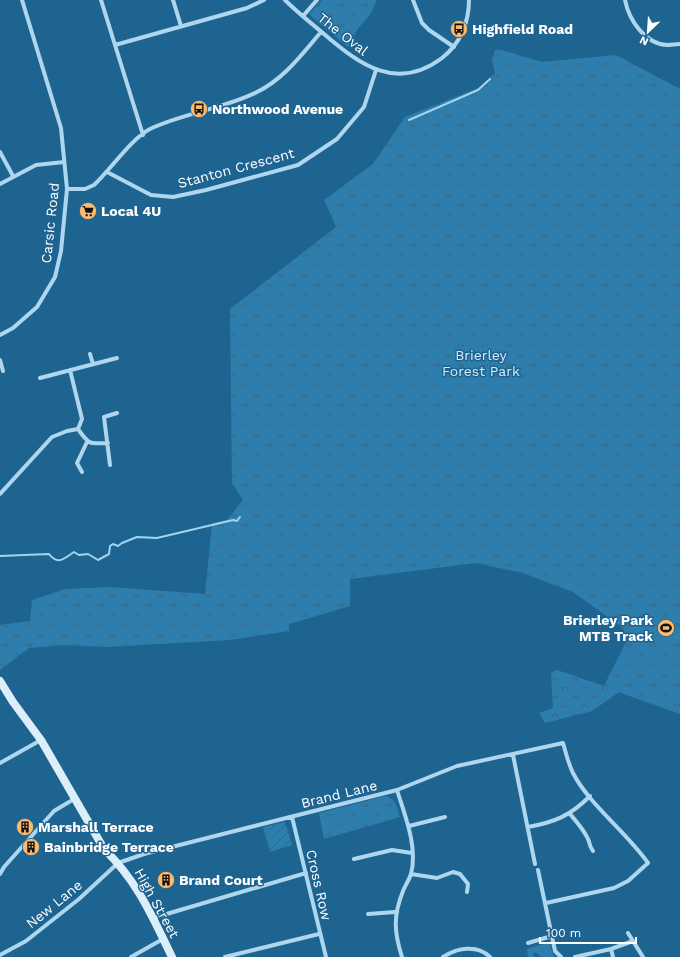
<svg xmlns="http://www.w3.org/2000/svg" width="680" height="957" font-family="'Work Sans',sans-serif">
  <defs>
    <pattern id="forest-crowns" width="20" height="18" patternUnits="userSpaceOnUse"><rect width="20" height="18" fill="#2e7ead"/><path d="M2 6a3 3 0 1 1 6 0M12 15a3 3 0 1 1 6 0" fill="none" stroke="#3d657c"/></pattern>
    <pattern id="park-tufts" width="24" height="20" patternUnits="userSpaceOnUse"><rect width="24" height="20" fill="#2e7ead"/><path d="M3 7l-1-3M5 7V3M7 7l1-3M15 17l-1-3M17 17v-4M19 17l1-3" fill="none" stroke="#3d657c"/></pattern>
    <pattern id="garden-furrows" width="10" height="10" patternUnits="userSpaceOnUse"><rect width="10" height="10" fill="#2e7ead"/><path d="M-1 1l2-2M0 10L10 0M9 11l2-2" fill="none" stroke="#3d657c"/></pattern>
  </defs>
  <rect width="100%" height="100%" fill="#1e6491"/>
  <path fill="#2e7ead" d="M549,942L554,957H541L536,952L533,954L534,957H528L527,949Z"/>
  <path fill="url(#forest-crowns)" d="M627,640L619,692L592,711L545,723L539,713L553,708L551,673L557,670L604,686Z"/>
  <path fill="url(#park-tufts)" d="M322,0H377L371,13L357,30L348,47L310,15V13Z
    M495,50H502L542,62L616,55L680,89V714L604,687L627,640L623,628L573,592L523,573L476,563L350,579V606L289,624V631L230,640L107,647L63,645L29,648L0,670V625L30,621L32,600L66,589L109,587L205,594L212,523L227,520L243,500L232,483L230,309L336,227L324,200L373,164L405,117L478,88L495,73L492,60Z
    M386,796C396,800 397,807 400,817L324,839L319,813Z"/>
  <path fill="url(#garden-furrows)" d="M285,822L292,845L270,852L263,827Z"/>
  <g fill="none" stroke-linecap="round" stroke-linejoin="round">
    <path stroke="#a2d3ef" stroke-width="2" d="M409,120L478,90L490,79
      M0,556L49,554C58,566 65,558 74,552L79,555L88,554L98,560L109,554L110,546L113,544L118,546L122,543L137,537L157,538L233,520L237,521L240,517"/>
    <path stroke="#aed6ee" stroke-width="4" d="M101,0L143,135
      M173,0L181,26
      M285,0C297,12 311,23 324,34C360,65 397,92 442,58C460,44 469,23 469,0
      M413,0L422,23L429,30L454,47
      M625,0C629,20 645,44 667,45C671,45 676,44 680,44
      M303,16L317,0
      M115,45L247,8L264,0
      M0,152L13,176
      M107,172L151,195L173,197L206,190L298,165L337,139L364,107L376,70
      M0,184L36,165L64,162
      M67,189H85L94,185C110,170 132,138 150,129C184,113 223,109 257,92C284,79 302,54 321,32
      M0,335L13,328L37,307L55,277L61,251L67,189L61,128L22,0
      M90,354L93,364
      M0,360L3,371
      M40,378L117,358
      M78,429C89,445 90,444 108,443
      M110,465L104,417L117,413
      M82,472L77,463L87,442
      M0,494L52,437L67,431L78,429L82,419L70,370
      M513,755L535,864
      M0,763L41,740
      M397,790C405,816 418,847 411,874C409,880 405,886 403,891C393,916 394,932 402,957
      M570,814C576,821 584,830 588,839C590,843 589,846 593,851
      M292,817L326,957
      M409,826L445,817
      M528,827C555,822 570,816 590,796
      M354,859L392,850L412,853
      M538,870L555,951L561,957
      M0,874L4,867L54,811L74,799
      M411,874L437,878L453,872L460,874L468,884L467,892
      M368,914L395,912
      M153,918L306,873
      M628,933L643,957
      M528,943L552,936
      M611,949L613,957
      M0,955L26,941L79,899L118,863L144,854L397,790L457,766L563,743C566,753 568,763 573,773C588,803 627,833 648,863L628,881L614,888L546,903
      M131,957L163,939
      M225,957L319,934
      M443,957C457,948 477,944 490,957
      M575,957L611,949L633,941"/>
    <path stroke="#dbeefa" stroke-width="8" d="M0,681L13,702L41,740L104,849C138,882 152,916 172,957"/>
  </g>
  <defs>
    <symbol id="bus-disc" viewBox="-11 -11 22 22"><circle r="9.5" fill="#fdba6d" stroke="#1e6491"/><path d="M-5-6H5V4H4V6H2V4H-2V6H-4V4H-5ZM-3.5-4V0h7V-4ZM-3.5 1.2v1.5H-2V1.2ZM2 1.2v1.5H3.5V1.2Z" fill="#111"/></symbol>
    <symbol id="supermarket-disc" viewBox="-11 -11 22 22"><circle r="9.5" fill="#fdba6d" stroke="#1e6491"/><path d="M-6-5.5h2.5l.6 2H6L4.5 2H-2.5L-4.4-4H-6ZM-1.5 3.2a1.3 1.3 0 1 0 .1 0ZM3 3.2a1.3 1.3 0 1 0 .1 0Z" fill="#111"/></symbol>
    <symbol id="stadium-disc" viewBox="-11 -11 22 22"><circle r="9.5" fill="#fdba6d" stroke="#1e6491"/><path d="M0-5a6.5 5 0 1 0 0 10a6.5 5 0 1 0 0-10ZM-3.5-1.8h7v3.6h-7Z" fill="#111"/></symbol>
    <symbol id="building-disc" viewBox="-11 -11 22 22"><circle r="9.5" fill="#fdba6d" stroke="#1e6491"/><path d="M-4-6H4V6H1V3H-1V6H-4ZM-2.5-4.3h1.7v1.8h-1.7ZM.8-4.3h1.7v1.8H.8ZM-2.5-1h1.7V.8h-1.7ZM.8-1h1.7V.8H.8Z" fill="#111"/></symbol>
  </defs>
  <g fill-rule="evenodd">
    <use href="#bus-disc" x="449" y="19" width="20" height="20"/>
    <use href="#bus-disc" x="189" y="99" width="20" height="20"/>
    <use href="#supermarket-disc" x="78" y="201" width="20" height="20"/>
    <use href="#stadium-disc" x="656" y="618" width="20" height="20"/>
    <use href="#building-disc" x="15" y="817" width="20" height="20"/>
    <use href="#building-disc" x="21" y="837" width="20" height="20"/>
    <use href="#building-disc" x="156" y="870" width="20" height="20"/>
  </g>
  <g text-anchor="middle" stroke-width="3" stroke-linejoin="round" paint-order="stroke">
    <g font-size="14" font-weight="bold" fill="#fff" stroke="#1e6491" text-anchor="start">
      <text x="472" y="34">Highfield Road</text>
      <text x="212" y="114">Northwood Avenue</text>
      <text x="101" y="216">Local 4U</text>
      <text x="653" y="625" text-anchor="end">Brierley Park<tspan x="653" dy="16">MTB Track</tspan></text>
      <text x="38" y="832">Marshall Terrace</text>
      <text x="44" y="852">Bainbridge Terrace</text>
      <text x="179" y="885">Brand Court</text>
    </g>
    <g font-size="14" fill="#fff" stroke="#1e6491">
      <text transform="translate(343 34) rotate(38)" y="5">The Oval</text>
      <text transform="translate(236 168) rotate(-15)" y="5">Stanton Crescent</text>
      <text transform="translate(50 223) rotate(-84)" y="5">Carsic Road</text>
      <text transform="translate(339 794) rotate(-14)" y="5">Brand Lane</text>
      <text transform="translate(319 885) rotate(77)" y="5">Cross Row</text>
      <text transform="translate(157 903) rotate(61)" y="5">High Street</text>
      <text transform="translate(54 904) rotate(-39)" y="5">New Lane</text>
    </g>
    <g font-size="14" fill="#d4ecfa" stroke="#1e6491">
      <text x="481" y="360">Brierley<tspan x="481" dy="16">Forest Park</tspan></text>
    </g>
  </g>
  <g transform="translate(648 32) rotate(205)" stroke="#1e6491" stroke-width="3" paint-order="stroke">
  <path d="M0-3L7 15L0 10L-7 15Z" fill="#ffffff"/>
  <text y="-6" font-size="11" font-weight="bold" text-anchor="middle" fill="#ffffff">N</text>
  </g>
  <path d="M540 937v6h96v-6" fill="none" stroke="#ffffff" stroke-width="2"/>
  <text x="546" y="937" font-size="12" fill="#ffffff" stroke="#1e6491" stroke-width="3" paint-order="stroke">100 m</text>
</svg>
